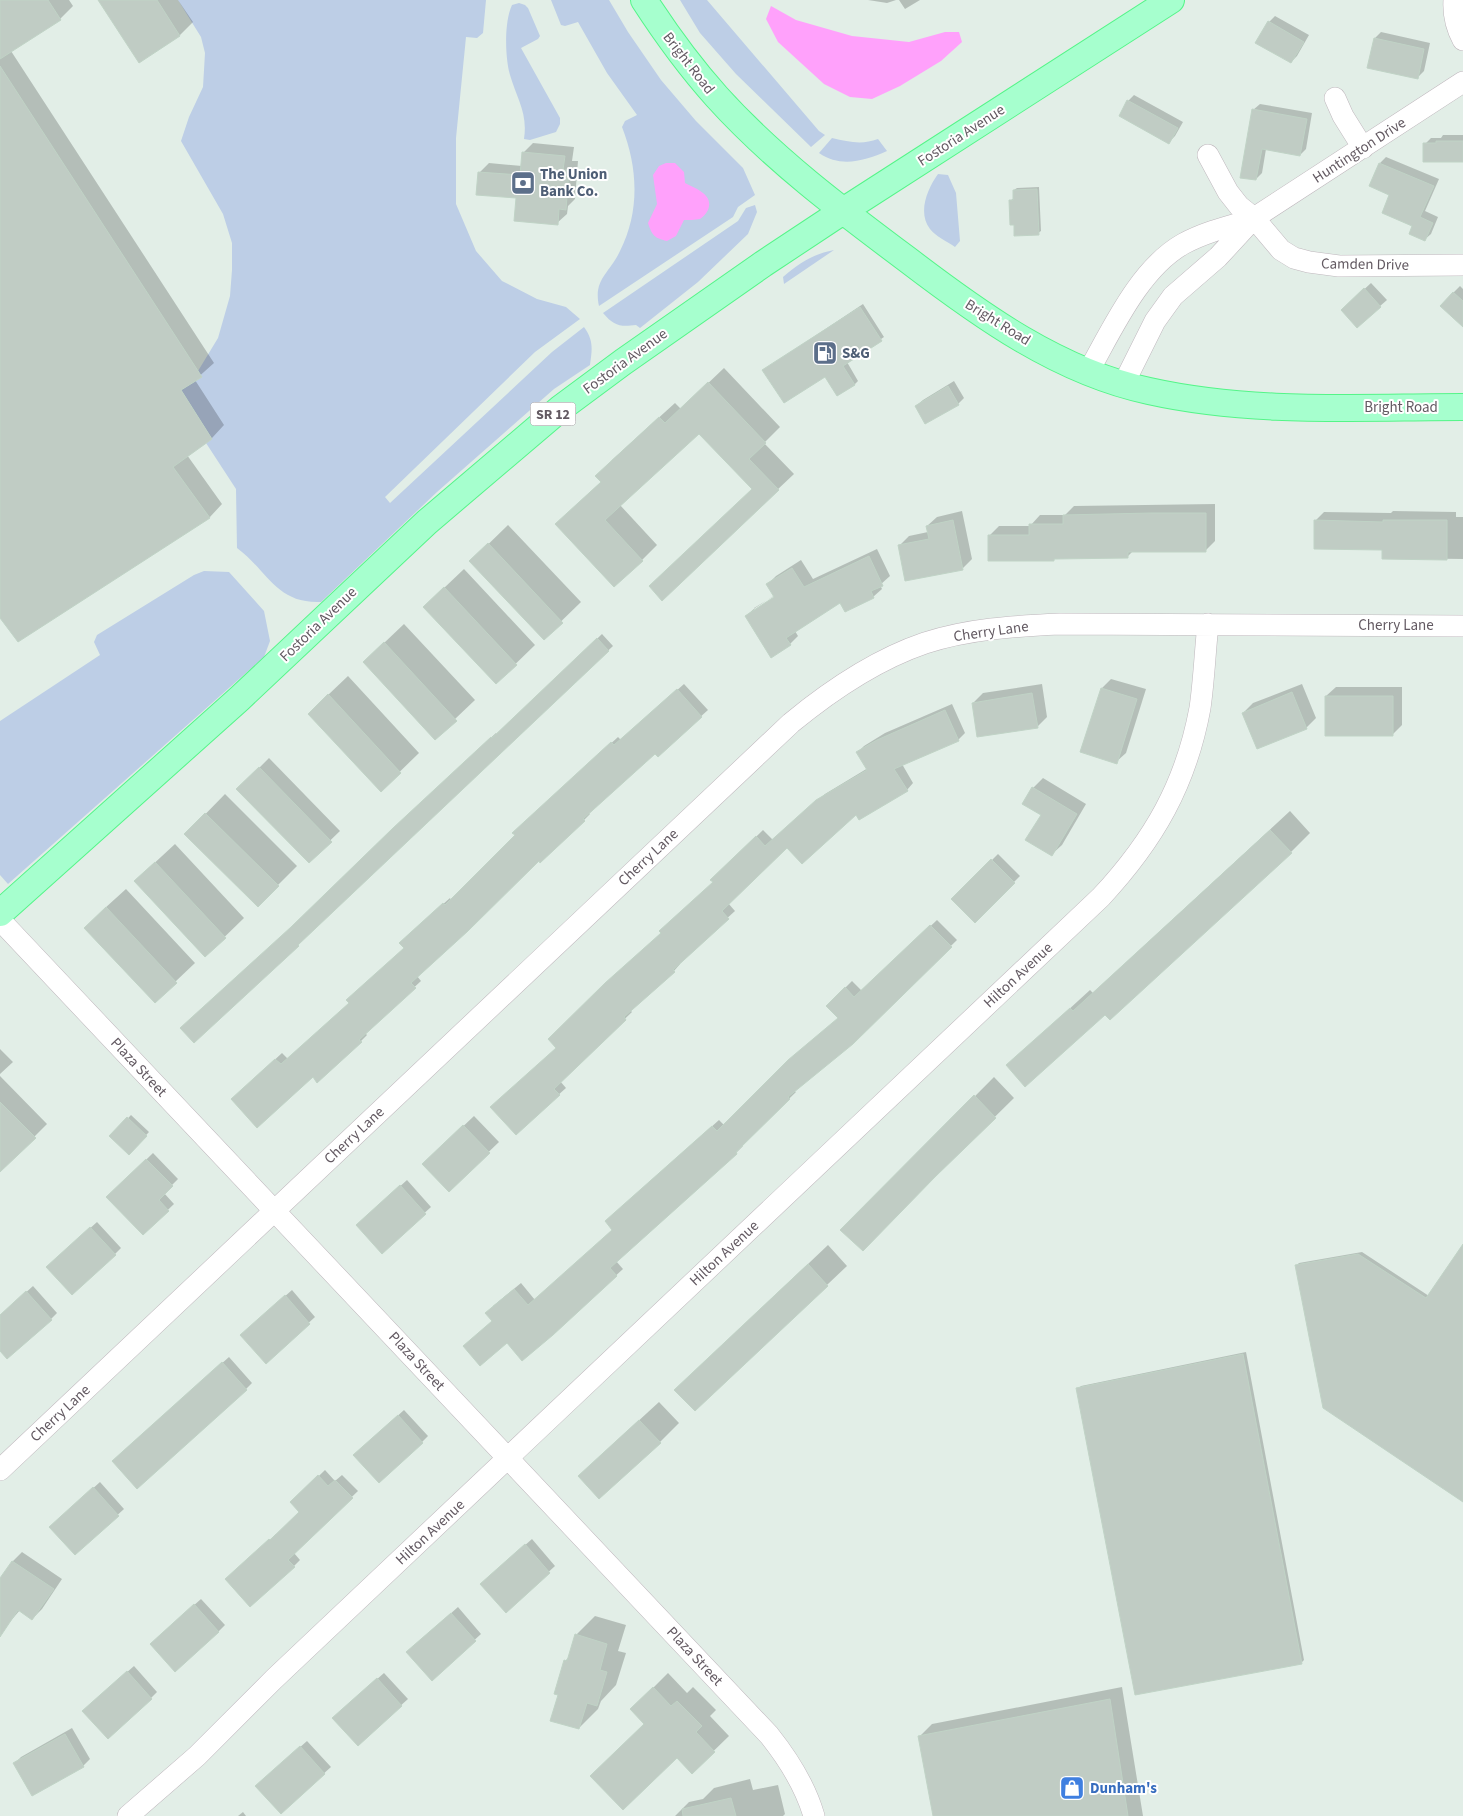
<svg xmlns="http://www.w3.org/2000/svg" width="1463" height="1816" font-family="'Source Sans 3',sans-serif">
  <rect width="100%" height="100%" fill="#e2eee7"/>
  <path fill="#bdcee6" d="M178,0H486L483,33L477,38L466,37L456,138V204L476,251L502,281L537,299L566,307L580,319L535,352L385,497L390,503L552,352L584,327C594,341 592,349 590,365L554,389L437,492L321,602C276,604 268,571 237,548L236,489L206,443L212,439L181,390L202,377L198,371L218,338L230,296L232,270V243L223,214L181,141L189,117L203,87L205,53L201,37Z
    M551,0H609L628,32L661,80L696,121L743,168L755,195L738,207L733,217L599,306C593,279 610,273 620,251C640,211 638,168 622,127L625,121L637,115L607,73L578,22L565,26L561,25Z
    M680,0H707L819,131L825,135L811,147L736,74L700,33Z
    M519,3L525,5L528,8L540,36L538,39L521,48L560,118V124L556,132L530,140L524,139C528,113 517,99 510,75C505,57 504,22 512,5Z
    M832,138C849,142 862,145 878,139L887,151C864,161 841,168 819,153Z
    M938,174L948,175L956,193L960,241L955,247C948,242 935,236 930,229C917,212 928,188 938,174Z
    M755,205L757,212L748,234L698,282L640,328L636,325C620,327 614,326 603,313L738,221L746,208Z
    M834,250L784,284L783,277C799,263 813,254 834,250Z
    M204,571L229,572L264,611L270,641L264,657L8,884L0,875V721L100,655L94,642L97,635L194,575Z"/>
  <path fill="#ffa1fb" d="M771,6L796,20L852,36L909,42L945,32H959L962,42L941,61L900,86L872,99L850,97L824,84L778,42L766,19Z
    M666,163H675L684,172L685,183C697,189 714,195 708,210C706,214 703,217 700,219C695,220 688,220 684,220L676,236L667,241C654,238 652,235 648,223L657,204L653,175L659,166Z"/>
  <path fill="#0003" fill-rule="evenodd" d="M0,0H69L73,6L60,19L11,51L214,363L195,380L224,425L212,438L187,455L222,504L210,517L18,640L0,616Z
    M99,0H178L193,22L180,35L139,61Z
    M868,0H896L887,3Z
    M899,0H920L905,9Z
    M1275,16L1309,35L1297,56L1291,62L1269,22Z
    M1381,32L1430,43L1424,71L1418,77L1375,38Z
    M1134,95L1183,122L1175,136L1169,142L1128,101Z
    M1260,104L1312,113L1306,149L1300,155L1266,149L1262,173L1256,179L1253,110Z
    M1443,135H1463V160L1425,144L1431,138H1441Z
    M533,143L574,147L572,161H578L575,199L568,206L567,214L557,223L479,173L489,163L522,166L523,153Z
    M1386,157L1439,179L1425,211L1438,217L1431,234L1424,240L1391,194L1380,163Z
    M1039,187L1041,231L1038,233L1010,201L1014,198V190L1017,188Z
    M1371,283L1387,300L1357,326L1342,310Z
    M1460,286L1463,289V325L1453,293Z
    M863,304L884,337L847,362L858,381L855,384L838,395L826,376L764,370Z
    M724,368L780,427L764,443L794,474L662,599L753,489L699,432L620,505L657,545L642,560L557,524L602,481L612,460L675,403L681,409Z
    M954,381L964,398L958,404L916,406L923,400Z
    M1215,504V541L1205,551H1133L1127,557L1055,558L1054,560L989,536L999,526H1030L1040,515H1065L1074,506Z
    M962,511L972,559L963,568L899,546L909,536L928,532L927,526L937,517Z
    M1393,511L1456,512V517H1463V559L1384,558V549L1315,521L1324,512L1391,513Z
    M508,525L581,602L544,638L471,561Z
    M877,549L890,576L880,585L882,589L873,597L841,601L795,631L798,636L790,644L746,616L755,608L775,595L768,584L776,576L801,560L813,579ZM779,593L780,595L754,611V608Z
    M464,569L535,645L496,683L444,588Z
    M404,624L475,700L435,738L384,643Z
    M602,634L613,646L301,940L302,941L194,1041L297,923L399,824L496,733L497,735Z
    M348,676L419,753L381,790L328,695Z
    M1111,679L1146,689L1126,753L1116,762L1082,752L1102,688Z
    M684,684L708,710L658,755L655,752L588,812L590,814L584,820L539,859L417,976L421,981L365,1033L367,1035L361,1041L313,1075L239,1093L282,1053L288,1059L350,1003L405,948L406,937L450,898L451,900L516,835L520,827L618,737L621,740Z
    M1042,684L1047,717L1037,727L973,703L983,693Z
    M1302,684L1316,718L1306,728L1243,713L1253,703Z
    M1336,687H1402V725L1393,734L1326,696Z
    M952,704L965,733L958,740L902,764L913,783L907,790L787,846L728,903L735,911L679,962L680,964L674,971L630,1010L632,1012L560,1081L566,1088L516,1133L558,1047L662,932L714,882L712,880L763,830L773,840L825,794L868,768L858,752L864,746L885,733Z
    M269,758L340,831L309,861L238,789Z
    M1043,778L1086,804L1062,845L1052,854L1042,814L1024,803L1033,788Z
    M225,794L297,866L258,905L186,834Z
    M1290,811L1310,833L1291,852L1105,1013L1008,1065L1090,990L1093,993Z
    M175,844L244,918L205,956L135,881Z
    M998,854L1020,876L975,921L953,899Z
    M126,889L195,963L155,1001L105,908Z
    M937,920L957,940L852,1043L794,1091L796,1092L742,1145L743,1146L736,1153L616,1261L623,1269L552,1334L493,1321V1306L521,1283L535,1300L614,1229L613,1215L719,1120L724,1125L839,1018L827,1006L852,981L862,991Z
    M0,1049L13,1062L0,1074Z
    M0,1076L47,1124L0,1171Z
    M994,1077L1014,1098L945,1166L842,1230Z
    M131,1115L149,1132L129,1153L111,1136Z
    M474,1116L499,1142L449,1190L434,1154Z
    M153,1153L178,1179L164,1193L174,1204L143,1234L108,1197Z
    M407,1180L431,1207L382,1252L364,1219Z
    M97,1222L121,1248L115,1254L54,1261Z
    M828,1245L847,1266L695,1410V1371Z
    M1463,1246V1500L1296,1266L1299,1263L1362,1252L1429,1296Z
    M33,1286L57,1313L51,1319L0,1349V1316Z
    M292,1290L315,1317L266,1362L248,1329Z
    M1246,1352L1304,1660L1301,1663L1078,1389L1081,1386Z
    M229,1357L252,1383L246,1389L120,1454Z
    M659,1402L679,1423L660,1442L599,1457Z
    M404,1410L428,1436L422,1442L361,1449Z
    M325,1470L335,1481L342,1475L358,1491L294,1553L300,1560L294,1566L233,1573L276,1534L277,1535L301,1512L292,1502Z
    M100,1482L124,1509L75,1554L57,1521Z
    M532,1539L555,1566L506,1611L488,1578Z
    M22,1552L62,1579L42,1609L32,1619L20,1610L3,1630L0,1628V1580L13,1561Z
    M201,1599L225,1625L218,1632L157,1638Z
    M458,1607L481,1634L432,1679L414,1646Z
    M595,1616L626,1625L618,1651L626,1653L616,1685L601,1701L598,1709L579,1728L559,1694L565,1661L570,1656L576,1635Z
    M134,1666L157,1692L151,1698L90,1705Z
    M384,1673L408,1699L358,1744L340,1712Z
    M668,1673L687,1693L693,1687L716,1710L710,1716L729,1736L692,1772L632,1709Z
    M1122,1687L1143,1816H934L919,1737L932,1724Z
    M72,1728L90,1759L83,1766L33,1794L15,1763L21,1757Z
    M307,1741L331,1767L281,1812L263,1780Z
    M750,1779L753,1790L778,1785L785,1814L783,1816H675L689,1802L703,1799L714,1788Z
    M243,1812L246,1816H238Z"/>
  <path fill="#c0ccc4" stroke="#c0d3c6" d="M0,0H48L61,20L0,59Z
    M98,0H157L180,36L139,63Z
    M1268,21L1304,42L1291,63L1255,43Z
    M1374,38L1424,49L1418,79L1367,68Z
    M0,66L202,377L181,390L212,439L173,467L210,518L18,642L0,618Z
    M1127,100L1178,128L1169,144L1119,116Z
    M1252,109L1307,119L1300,156L1262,149L1256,180L1240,178Z
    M1436,141H1463V162H1423V143H1436Z
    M522,152L565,156L563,170H569L566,210L559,209L558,225L514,221L516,198L476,195L478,172L520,175Z
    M1379,163L1434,186L1420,217L1433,223L1425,241L1409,234L1412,226L1382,213L1389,195L1369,186Z
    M1037,189L1039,235L1014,236V225H1010L1009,200H1013V190Z
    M1364,288L1381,307L1357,328L1341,310Z
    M1453,292L1463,301V327L1440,306Z
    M860,307L882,341L843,366L855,385L837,396L825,377L784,403L762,370Z
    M708,382L766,443L749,459L779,490L662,601L649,586L752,489L699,434L605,520L643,561L614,587L555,524L601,482L595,476L659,417L665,423Z
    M948,386L959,405L925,424L915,406Z
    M1151,513H1206V552H1128V558L1054,559V561H988V535H1029V524H1063V515Z
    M953,520L963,570L905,581L898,545L929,539L926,526Z
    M1314,520L1383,522V520H1447V560L1382,559V550L1314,549Z
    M488,543L563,623L544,640L469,561Z
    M869,556L883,586L871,591L874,598L845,612L840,603L786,638L791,645L771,658L745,616L774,597L766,584L792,568L804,587Z
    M444,587L517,665L496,684L423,607Z
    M597,638L609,651L298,945L299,946L194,1043L180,1028L291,927L393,828L491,737L492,738Z
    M384,642L457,721L435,740L363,662Z
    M1101,688L1137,699L1117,764L1080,752Z
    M677,689L702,717L658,757L655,754L583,819L585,821L540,863L539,861L468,931L411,983L416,988L359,1040L362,1042L317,1083L313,1077L257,1128L231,1099L275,1059L281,1064L349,1003L346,1000L404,948L399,943L443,903L445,905L515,835L512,833L611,742L614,745Z
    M1292,692L1307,729L1257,749L1242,713Z
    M1032,693L1038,728L977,737L972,703Z
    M328,694L401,773L381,792L308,714Z
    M1325,696H1393V736H1325Z
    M945,710L959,741L894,769L908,791L859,820L856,815L802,864L787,848L722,911L729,919L673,970L675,972L624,1017L626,1020L554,1089L560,1095L516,1135L490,1107L556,1048L548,1039L605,983L661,933L659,931L713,882L710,880L756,836L765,846L816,800L867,770L856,752L877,740Z
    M259,767L332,842L309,863L236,789Z
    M1032,787L1077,814L1052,856L1025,840L1041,815L1022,804Z
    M205,813L279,886L258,907L184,834Z
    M1270,830L1292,853L1110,1020L1105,1015L1025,1087L1006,1065L1070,1008L1073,1011Z
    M991,859L1015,883L975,923L951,899Z
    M155,862L226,938L205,957L134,881Z
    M106,907L177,983L155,1003L84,928Z
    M930,925L952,947L853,1044L788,1097L790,1099L736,1152L737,1154L610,1268L617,1276L553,1335L522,1361L507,1343L480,1366L463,1346L492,1321L485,1313L514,1289L528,1305L612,1230L605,1221L712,1126L717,1131L788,1060L838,1018L826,1006L845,987L854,997Z
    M974,1095L996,1118L935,1177L863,1251L840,1230Z
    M0,1102L36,1138L0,1172Z
    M127,1117L147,1136L129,1155L109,1136Z
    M463,1125L490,1153L449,1192L422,1164Z
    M146,1159L173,1186L159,1200L169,1211L143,1235L106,1197Z
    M400,1185L426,1214L382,1254L356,1225Z
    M90,1227L116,1255L72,1295L46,1267Z
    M1463,1244V1502L1323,1408L1295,1265L1358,1254L1426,1298Z
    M808,1264L828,1286L695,1411L674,1390Z
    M26,1291L52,1320L7,1359L0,1351V1315Z
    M285,1295L310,1324L266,1364L240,1335Z
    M1243,1354L1302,1664L1135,1695L1076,1388Z
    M222,1362L247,1390L137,1489L112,1461Z
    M398,1415L423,1443L379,1483L353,1455Z
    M639,1420L661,1443L599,1499L578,1476Z
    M318,1475L328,1486L335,1480L353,1498L288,1560L295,1567L250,1607L225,1579L269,1539L270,1540L299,1512L290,1502Z
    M93,1487L119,1516L75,1555L49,1527Z
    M525,1544L550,1573L506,1613L480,1584Z
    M12,1561L54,1589L32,1620L18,1610L0,1637V1578Z
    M194,1604L219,1632L175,1672L150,1644Z
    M451,1613L476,1641L432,1681L406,1652Z
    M575,1634L607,1644L600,1670L607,1672L597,1706L587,1703L579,1729L550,1721L558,1695L554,1694L564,1660L567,1661Z
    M127,1671L152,1699L108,1739L82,1711Z
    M377,1678L402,1706L358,1746L332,1718Z
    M653,1687L671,1706L677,1701L702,1726L696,1732L715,1752L692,1774L677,1758L623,1810L590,1776L644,1724L630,1709Z
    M1110,1699L1128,1816H933L918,1736Z
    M65,1734L84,1767L32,1796L13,1763Z
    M300,1746L325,1774L281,1814L255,1786Z
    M731,1798L736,1816H683L682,1809Z"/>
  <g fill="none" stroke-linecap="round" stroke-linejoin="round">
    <defs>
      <path id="minor" d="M1454,0C1453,15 1456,27 1463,40
        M1335,98L1343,116L1363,148
        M1208,155L1228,192L1239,206L1254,218L1281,250L1294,258L1309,262L1339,266L1463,265
        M1088,372C1112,330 1139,269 1183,244C1205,232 1230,226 1254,219
        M1123,385L1155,321L1173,296L1218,257L1254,218L1463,82
        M0,920L769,1735C789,1760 805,1785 814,1816
        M0,1470L791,723C831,690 875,660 925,643C968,629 1014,626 1060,624L1463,626
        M128,1816L197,1756L274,1679L1101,897C1154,840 1186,784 1200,708C1204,680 1205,652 1208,624"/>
      <path id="major" d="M644,0C666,34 690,67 717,97C773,159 841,210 908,260C980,315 1059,372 1149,391C1252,414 1359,407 1463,407
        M0,913L239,699L427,522L561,408L623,362L763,264L843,211L1171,0"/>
    </defs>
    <use href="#minor" stroke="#bfb7bd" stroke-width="22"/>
    <use href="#major" stroke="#54f588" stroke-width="28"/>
    <use href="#minor" stroke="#fff" stroke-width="21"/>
    <use href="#major" stroke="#a6ffce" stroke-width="26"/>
  </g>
  <defs>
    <symbol id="bank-square" viewBox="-11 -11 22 22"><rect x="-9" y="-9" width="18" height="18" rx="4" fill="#5c6f8a" stroke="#fff"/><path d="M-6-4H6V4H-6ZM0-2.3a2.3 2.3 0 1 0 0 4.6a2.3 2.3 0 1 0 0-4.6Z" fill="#fff"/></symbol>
    <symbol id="fuel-square" viewBox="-11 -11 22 22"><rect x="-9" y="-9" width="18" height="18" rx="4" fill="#5c6f8a" stroke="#fff"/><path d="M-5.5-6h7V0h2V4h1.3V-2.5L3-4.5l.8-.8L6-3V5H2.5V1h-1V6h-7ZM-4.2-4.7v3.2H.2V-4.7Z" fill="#fff"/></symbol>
    <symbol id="shop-square" viewBox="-11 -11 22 22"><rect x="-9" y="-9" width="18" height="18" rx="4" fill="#3f7fe0" stroke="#fff"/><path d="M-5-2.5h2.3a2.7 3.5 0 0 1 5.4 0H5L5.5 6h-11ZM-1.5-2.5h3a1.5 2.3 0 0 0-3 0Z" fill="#fff"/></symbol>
  </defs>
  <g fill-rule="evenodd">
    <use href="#bank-square" x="509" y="169" width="28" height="28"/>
    <use href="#fuel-square" x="811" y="339" width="28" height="28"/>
    <use href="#shop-square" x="1058" y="1774" width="28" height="28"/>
  </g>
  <g text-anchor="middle" stroke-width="4" stroke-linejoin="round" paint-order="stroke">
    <rect fill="#fff" stroke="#928c91" stroke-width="1" x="530.5" y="402.5" width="45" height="23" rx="4"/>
    <g font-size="14" font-weight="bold" fill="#635a62">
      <text x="553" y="419">SR 12</text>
    </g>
    <g font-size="15" fill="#635a62" stroke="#fff">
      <text transform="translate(689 63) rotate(52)" y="5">Bright Road</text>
      <text transform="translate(961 135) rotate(-33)" y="5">Fostoria Avenue</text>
      <text transform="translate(1359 150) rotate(-33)" y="5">Huntington Drive</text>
      <text transform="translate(1365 264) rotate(1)" y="5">Camden Drive</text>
      <text transform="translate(998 322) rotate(32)" y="5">Bright Road</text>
      <text transform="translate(625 361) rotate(-36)" y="5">Fostoria Avenue</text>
      <text x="1401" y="412">Bright Road</text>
      <text transform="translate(318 624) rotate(-44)" y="5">Fostoria Avenue</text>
      <text x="1396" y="630">Cherry Lane</text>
      <text transform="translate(991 631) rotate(-8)" y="5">Cherry Lane</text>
      <text transform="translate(648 857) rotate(-43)" y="5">Cherry Lane</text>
      <text transform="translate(1018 975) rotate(-43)" y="5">Hilton Avenue</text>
      <text transform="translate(139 1067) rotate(47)" y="5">Plaza Street</text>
      <text transform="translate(354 1135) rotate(-43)" y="5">Cherry Lane</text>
      <text transform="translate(724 1253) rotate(-43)" y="5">Hilton Avenue</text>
      <text transform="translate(417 1361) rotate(47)" y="5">Plaza Street</text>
      <text transform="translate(60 1413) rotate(-43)" y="5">Cherry Lane</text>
      <text transform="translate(430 1532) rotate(-43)" y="5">Hilton Avenue</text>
      <text transform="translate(695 1656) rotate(47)" y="5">Plaza Street</text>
    </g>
    <g font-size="15" font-weight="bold" fill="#4e5e75" stroke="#fff" text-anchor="start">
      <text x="540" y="179">The Union<tspan x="540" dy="17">Bank Co.</tspan></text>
      <text x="842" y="358">S&amp;G</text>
    </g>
    <g font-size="15" font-weight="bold" fill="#366cbe" stroke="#fff" text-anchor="start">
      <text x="1090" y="1793">Dunham's</text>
    </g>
  </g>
</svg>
